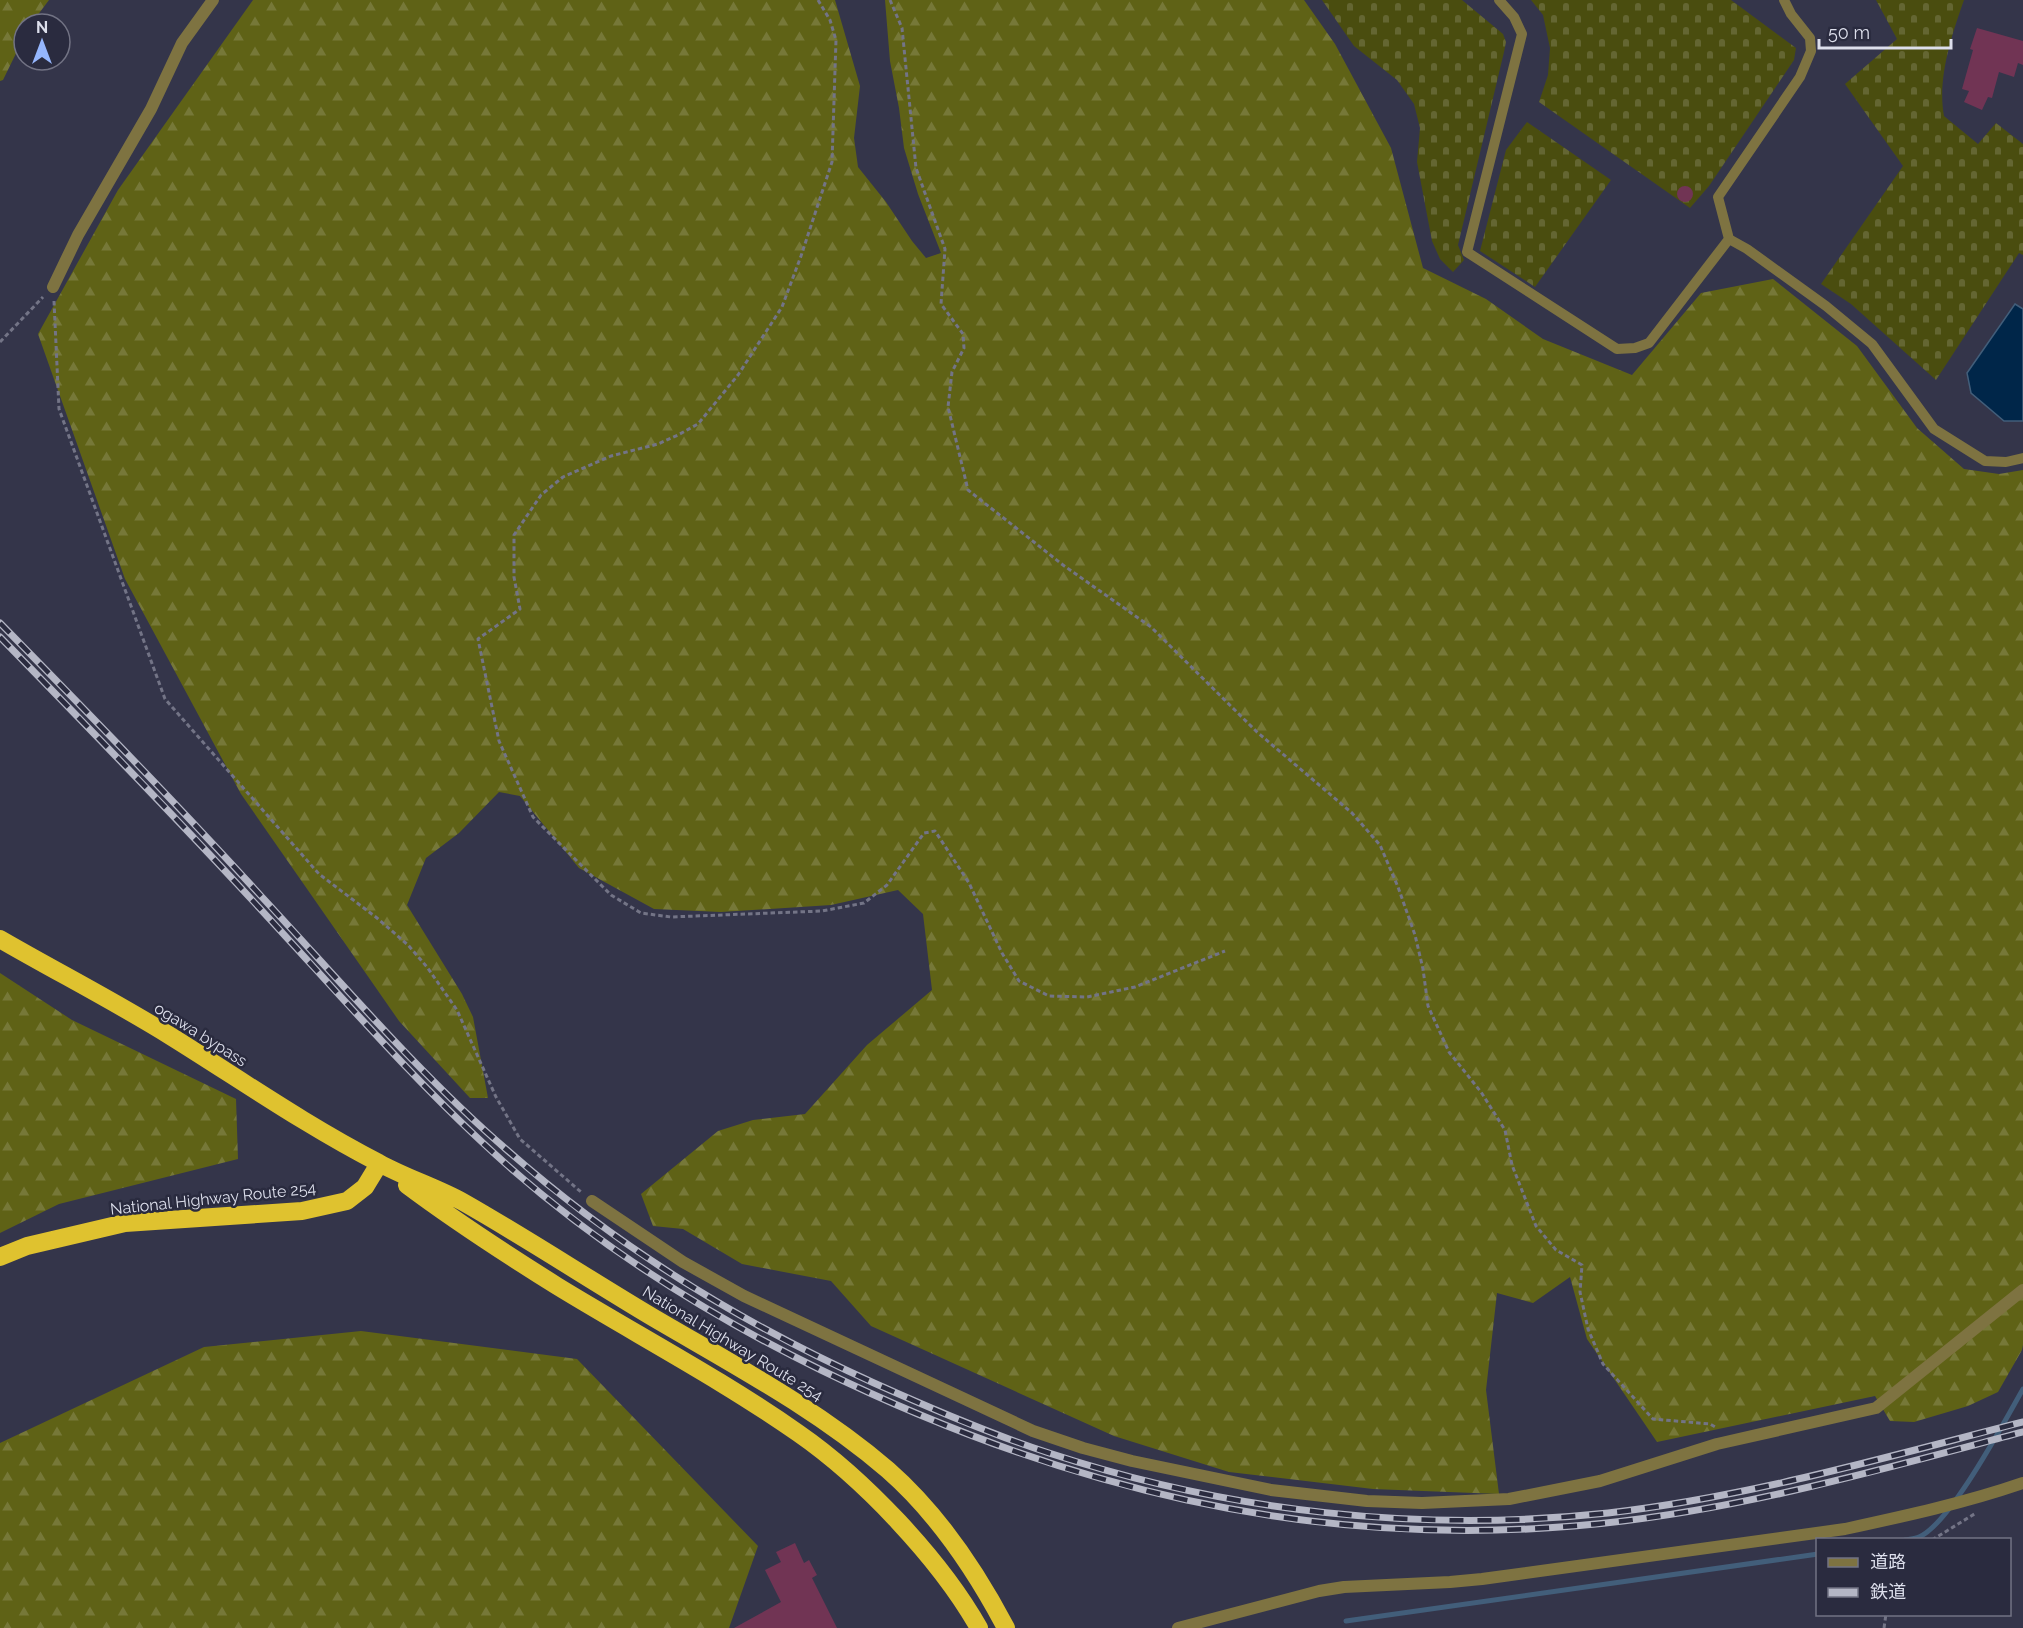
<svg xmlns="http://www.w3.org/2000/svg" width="2023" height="1628" font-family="Raleway,'Noto Sans JP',sans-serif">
  <defs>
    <pattern id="forest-firs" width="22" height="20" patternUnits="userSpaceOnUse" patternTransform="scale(1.5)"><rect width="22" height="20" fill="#5f6216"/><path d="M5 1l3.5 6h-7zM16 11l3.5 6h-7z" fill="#767838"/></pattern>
    <pattern id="cemetery-stones" width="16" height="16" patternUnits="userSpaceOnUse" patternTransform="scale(1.5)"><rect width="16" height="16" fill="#4a4d0f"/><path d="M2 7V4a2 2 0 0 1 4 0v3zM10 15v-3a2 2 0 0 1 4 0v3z" fill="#646632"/></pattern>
  </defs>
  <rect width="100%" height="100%" fill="#34354a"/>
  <path fill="url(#forest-firs)" d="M0,0H49L31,24H24V37L3,80L0,81Z
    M253,0H835L860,86L854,138L858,167L886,202L912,241L926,258L941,253L918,194L904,148L899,108L890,61L885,0H1304L1335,44L1391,148L1423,268L1486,299L1543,339L1632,375L1701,293L1773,279L1857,346L1917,428L1964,469L1999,474L2023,470V1345L2022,1350L1998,1392L1968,1406L1914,1422L1890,1421L1875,1396L1657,1442L1587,1339L1570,1277L1533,1303L1497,1293L1486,1390L1499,1494L1373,1489L1229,1472L1114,1436L871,1326L831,1281L742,1264L683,1229L653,1226L641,1194L718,1131L753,1120L805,1114L867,1045L932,990L923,914L898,890L831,905L721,912L654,909L579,868L520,796L499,792L459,833L426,858L407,905L462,994L473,1017L488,1098H470L399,1021L241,794L125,579L38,334L118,190Z
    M0,973L72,1020L236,1099L238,1159L59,1204L0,1233Z
    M361,1331L577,1359L758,1546L729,1628H0V1443L204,1347Z"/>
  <path fill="url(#cemetery-stones)" d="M1322,0H1462L1503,34L1506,42L1504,52L1458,245L1464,260L1453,272L1440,259L1432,241L1417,162L1420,128L1414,104L1397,80L1354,46Z
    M1531,0H1731L1796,48L1794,60L1709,186L1690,208L1539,102L1548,75L1550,48L1543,15Z
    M1876,0H1964C1952,34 1937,79 1944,116L1978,144L1996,123L2023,144V255L2019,253L1936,380L1851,304L1821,284L1903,166L1845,84L1897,39Z
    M1527,122L1611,180L1535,287L1480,251L1506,150Z"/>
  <path fill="#002649" stroke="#425e7a" stroke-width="1.5" d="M2015,304L2023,309V421H2004L1971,393L1967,373Z"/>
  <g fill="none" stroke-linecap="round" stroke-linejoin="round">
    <path stroke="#425e7a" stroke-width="5" d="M1905,1540C1909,1539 1915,1539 1919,1537C1950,1524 2004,1422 2023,1389
      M1346,1621L1818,1554"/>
  </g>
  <path fill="#713454" d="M1977,28L2023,41V65L2018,63L2014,77L1999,72L1992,98L1988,97L1982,110L1964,102L1969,91L1962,89L1973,50L1970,49Z
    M1677 194a8 8 0 1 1 16 0a8 8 0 1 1-16 0Z
    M795,1543L804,1563L809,1560L817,1575L812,1578L837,1628H734L781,1602L765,1570L781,1562L776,1552Z"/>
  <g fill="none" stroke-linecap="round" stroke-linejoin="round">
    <path stroke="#737486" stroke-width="3" stroke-dasharray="4.5 3" stroke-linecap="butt" d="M818,0L830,20L836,40L832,162L801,256L782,307L738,375L698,424L678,435L658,444L611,456L563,477L541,495L514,535V577L520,609L478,639L499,741L533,817L611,895L641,913L671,917L822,911L864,903L887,885L924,833L935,831L969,883L1002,953L1019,981L1049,996L1087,997L1135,987L1225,951
      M890,0L902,28L916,168L945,249L941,304L963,334L964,348L952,372L948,407L968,490L1063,565L1151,627L1257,732L1352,813L1380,845L1398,887L1415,935L1423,969L1428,1006L1449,1052L1481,1092L1505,1130L1512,1165L1536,1226L1556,1250L1582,1265L1580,1292L1588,1329L1603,1364L1653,1419L1710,1424L1717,1428
      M54,301L59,409L165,699L319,874L377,918L408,945L427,967L457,1010L496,1097L520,1139L581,1192
      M0,342L43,297
      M1932,1540L1976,1513
      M1884,1628L1886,1614"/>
    <path stroke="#7e7341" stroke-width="10" d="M1499,0L1514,17L1522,34L1467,252L1617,349L1635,348L1649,343L1729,239
      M1784,0L1791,14L1810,38L1811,51L1800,77L1718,197L1729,239L1747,249L1826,306L1872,344L1934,429L1985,461L2006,462L2023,458"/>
    <path stroke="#7e7341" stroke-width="12" d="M53,287L78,235L151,109L182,43L213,0
      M592,1201L683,1262L744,1296L1033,1431L1083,1448L1132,1461L1271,1490L1367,1501L1422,1503L1509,1499L1600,1481L1717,1444L1876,1408L2023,1290
      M1178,1628L1319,1591L1344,1587L1450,1582L1482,1579L1845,1529C1905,1516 1965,1503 2023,1483"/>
    <path stroke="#dfc22f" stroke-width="18" d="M0,939C57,972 116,1002 172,1037C241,1080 307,1126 379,1163C406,1178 436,1187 463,1202C528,1239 590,1280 654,1318C734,1365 817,1409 888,1470C937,1513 976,1571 1006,1628
      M407,1185C455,1221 506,1254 557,1286C637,1335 721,1379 798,1433C863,1478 940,1559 979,1628
      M0,1257L27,1246L125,1223L302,1211L347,1201L365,1187L379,1164"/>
    <defs>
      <path id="rail" d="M0,623C88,713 176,803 261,896C341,982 418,1073 507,1150C617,1247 741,1323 874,1383C932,1409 990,1434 1049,1453C1229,1512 1421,1533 1608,1513C1749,1497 1886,1457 2023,1422
        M0,637C85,724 170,811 253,901C336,990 415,1083 506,1164C600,1247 708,1315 821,1370C1061,1487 1306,1548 1574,1526C1726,1514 1875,1471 2023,1432"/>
    </defs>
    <use href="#rail" stroke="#b4b6c5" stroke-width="7"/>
    <use href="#rail" stroke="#2a2b3f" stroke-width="4.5" stroke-dasharray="14" stroke-linecap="butt"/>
  </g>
  <g text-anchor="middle" stroke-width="5" stroke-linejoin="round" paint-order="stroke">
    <g font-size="16" fill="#dddfec" stroke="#2a2b3f">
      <text transform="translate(201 1034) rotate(32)" y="6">ogawa bypass</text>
      <text transform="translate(213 1198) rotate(-6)" y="6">National Highway Route 254</text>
      <text transform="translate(733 1343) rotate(31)" y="6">National Highway Route 254</text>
    </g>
  </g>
  <rect x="1816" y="1538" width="195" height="78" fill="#2a2b3f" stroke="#727384" stroke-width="1.5"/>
  <rect x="1828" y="1558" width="30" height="9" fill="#7e7341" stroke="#727384" stroke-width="1.5"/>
  <text x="1870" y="1568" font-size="18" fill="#dddfec">道路</text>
  <rect x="1828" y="1588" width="30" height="9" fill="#b4b6c5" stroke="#727384" stroke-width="1.5"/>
  <text x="1870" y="1598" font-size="18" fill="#dddfec">鉄道</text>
  <g transform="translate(42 42)"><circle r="28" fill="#2a2b3f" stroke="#727384" stroke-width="1.5"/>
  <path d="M0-4.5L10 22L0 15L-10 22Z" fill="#95b6fd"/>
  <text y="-9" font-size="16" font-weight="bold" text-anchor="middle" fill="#dddfec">N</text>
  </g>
  <path d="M1819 39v9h132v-9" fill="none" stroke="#dddfec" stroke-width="3"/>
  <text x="1828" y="39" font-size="18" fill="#dddfec" stroke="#2a2b3f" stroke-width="4.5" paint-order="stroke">50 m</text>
</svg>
